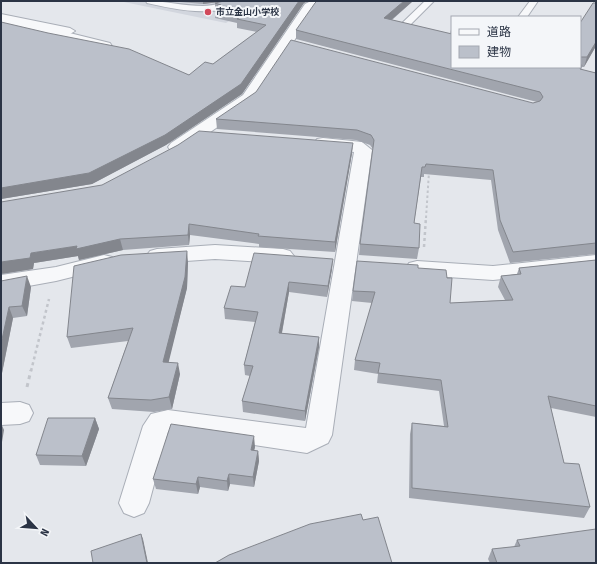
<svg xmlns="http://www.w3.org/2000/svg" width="597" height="564" font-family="'Fira Sans Condensed','Noto Sans JP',sans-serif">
  <rect width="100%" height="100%" fill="#e4e7ec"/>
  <path fill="#d2d6de" d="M119,1H261L226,23Z"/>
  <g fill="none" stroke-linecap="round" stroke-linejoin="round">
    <defs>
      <path id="lane" d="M146,1C165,1 184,6 203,6C215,6 225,1 237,1C219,20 169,8 147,3Z
        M425,1H434L409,26L452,36V42L400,29L398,27Z
        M530,1H538L527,17H518Z
        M1,14L70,28L75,31L70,34L1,20Z"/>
      <path id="street" d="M311,1H326L314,10L255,101L183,151L177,152L171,151L168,147L171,143L243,95L305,4Z
        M1,16L110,43L112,46L110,49L105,50L1,24Z
        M323,138L362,142L372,150L332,435L328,443L307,453L168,432L149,503L144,513L134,517L124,513L119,503L143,426L151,414L168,410L306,428L354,152L317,147L314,143L317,139Z
        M215,245L283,249L290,251L294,256L290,261L283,263L215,259L157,263L150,261L146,256L150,251L157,249Z
        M104,255L112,257L115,262L112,267L56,281L1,291V275L56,267Z
        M596,255V269L493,280L417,275L409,273L406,268L409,263L417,261L493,266Z
        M20,402L29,405L33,413L29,421L20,424L1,425V403Z"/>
    </defs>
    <use href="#lane" stroke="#a9aeb7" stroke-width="2"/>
    <use href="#street" stroke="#a9aeb7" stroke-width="2"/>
    <path stroke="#c2c5cb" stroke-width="2" stroke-dasharray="2.5 2.5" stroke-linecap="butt" d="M426,218L429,172"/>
    <path stroke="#c2c5cb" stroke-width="2.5" stroke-dasharray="3 3" stroke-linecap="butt" d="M424,247L426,217
      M31,371L49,299"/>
    <path stroke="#c2c5cb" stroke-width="3" stroke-dasharray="4 4" stroke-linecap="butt" d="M27,387L31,370"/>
    <use href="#lane" fill="#f7f8fa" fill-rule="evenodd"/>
    <use href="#street" fill="#f7f8fa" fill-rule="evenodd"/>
  </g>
  <path fill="#a1a5ae" d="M169,1H308L304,3L242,94L166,145L92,184L1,199V22L189,75L213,64L257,32L237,28V23L215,18V3L220,2L203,4Z
    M413,1L392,20L450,34L452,25V67H580V23L596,3V46L584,67H582L581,70L596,73V254L510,263L498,230L491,180L424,174V177H421L414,223L419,248L417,259L359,255L360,244L373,149L370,145L356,140L217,129L216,119L533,103L537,102L296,39V30Z
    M352,153L335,252L259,247V244L190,235L189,245L123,250L79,260L78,256L34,263L33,269L1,274Z
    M596,260V417L551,408L564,463L590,507L584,518L409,498L410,434L412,423L444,426L439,391L377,383L378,374L354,370L355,360L372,303L352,301L353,291L418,268L447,278L450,303L505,300L498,287L501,276L517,274L519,268Z
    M188,262L187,288L168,362L180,374L172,409L154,412L112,409L108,398L128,341L71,348L67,337Z
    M332,269L327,297L289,292L282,333L319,337V347L305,421L243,412L242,401L250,376L245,375L244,365L255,322L225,319L224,308L245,287Z
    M1,281L31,287L27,316L13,318L1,378Z
    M95,418L99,429L86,466L40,465L36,455Z
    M255,447L254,450L258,451L259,461L254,487L230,484L228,491L200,487L198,494L156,489L153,479Z
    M517,540L596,563H490L488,559L492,549L514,547Z"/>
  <path fill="#83868d" d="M203,1H227L203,4Z
    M299,1H308L304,3L242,94L166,145L92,184L1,199V188L89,173Z
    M404,1H413L383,27L384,18Z
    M596,42V46L584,67L587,57Z
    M353,143L352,153L335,252V242Z
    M189,224L190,235L189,245L188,235Z
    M120,239L123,250L79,260L78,256L34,263L33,269L1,274V262L31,253Z
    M187,251L188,262L187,288L166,373L163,362Z
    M333,259L332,269L327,297L328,286Z
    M27,276L31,287L27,316L22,306Z
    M289,282V292L280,343L279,333Z
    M9,307L13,318L1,378V344Z
    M319,337V347L305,421V411Z
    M178,363L180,374L172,409L169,397Z
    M95,418L99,429L86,466L82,456Z
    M1,423L4,430L1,448Z
    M254,436L255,447L252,460L251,450Z
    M258,451L259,461L254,487L253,477Z
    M229,474L230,484L228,491L227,481Z
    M198,477L200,487L198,494L196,484Z
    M141,534L143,539L148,563H147Z"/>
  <path fill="#bbc0ca" stroke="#83868d" d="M224,1H299L241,84L165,135L89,173L1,188V22L48,33L129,49L189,75L205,62L213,64L266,25L237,19L242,16L215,9L221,5L215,3Z
    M317,1H404L384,18L452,34V67H580V65H582L580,69L596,73V243L513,252L500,220L493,170L426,164L425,167H422L414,223L420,224L419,248L360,244L374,140L371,135L357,130L216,119L256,92L291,40L533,103L540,101L543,97L540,92L296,30L315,3Z
    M593,3H596V42L587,57H580V23Z
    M199,131L353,143L335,242L258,236L259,234L189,224L188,235L120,239L76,249L77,246L31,253L30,258L1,262V202L102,185L178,145Z
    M187,251L185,277L163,362L178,363L169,397L151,400L108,398L133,328L67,337L74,266L121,255Z
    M254,253L333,259L328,286L289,282L279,333L319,337L305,411L242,401L253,366L244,365L258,312L224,308L231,286L245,287Z
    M596,260V406L548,396L564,463L579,464L590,507L412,488V423L448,427L441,380L378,373L380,363L355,360L375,292L353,291L357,261L418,265V268L446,270L447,278H452L450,303L513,300L501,276L521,274L519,268Z
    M27,276L22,306L9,307L1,344V281Z
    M48,418H95L82,456L36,455Z
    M171,424L254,436L251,450L258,451L253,477L229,474L227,481L198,477L196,484L153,479Z
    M361,514L363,520L378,517L392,563H215L229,555L310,524Z
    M596,529V563H497L492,549L520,546L517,540Z
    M141,534L147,563H93L91,551Z"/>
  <circle fill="#d1495b" stroke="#f4f6f9" stroke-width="1.5" cx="208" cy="12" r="4"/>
  <g text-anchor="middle" stroke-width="4" stroke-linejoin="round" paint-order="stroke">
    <g font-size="9" font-weight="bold" fill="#2b3445" stroke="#f4f6f9" text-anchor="start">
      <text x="216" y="15">市立金山小学校</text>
    </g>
  </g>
  <rect width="597" height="564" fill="none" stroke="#2b3445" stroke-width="4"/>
  <rect x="451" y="16" width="130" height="52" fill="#f4f6f9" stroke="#a4a8b1"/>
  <rect x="459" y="29" width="20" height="6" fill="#f7f8fa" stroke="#a4a8b1"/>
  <text x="487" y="36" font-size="12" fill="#2b3445">道路</text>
  <rect x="459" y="46" width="20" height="12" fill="#bbc0ca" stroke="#a4a8b1"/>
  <text x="487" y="56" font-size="12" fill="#2b3445">建物</text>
  <g transform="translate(36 528) rotate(116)" stroke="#f4f6f9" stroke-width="3" paint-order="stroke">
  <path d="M0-3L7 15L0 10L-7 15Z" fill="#2b3445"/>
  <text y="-6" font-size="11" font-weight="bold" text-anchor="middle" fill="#2b3445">N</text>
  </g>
</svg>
